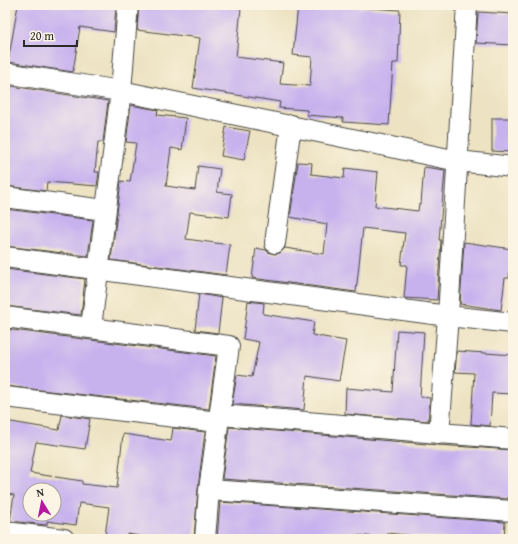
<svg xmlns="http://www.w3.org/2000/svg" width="518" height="544" font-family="'Gentium Book Plus',serif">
  <rect width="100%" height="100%" fill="#fcf5e5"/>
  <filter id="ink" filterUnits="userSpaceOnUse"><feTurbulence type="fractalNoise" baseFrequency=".025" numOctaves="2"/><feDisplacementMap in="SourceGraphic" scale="8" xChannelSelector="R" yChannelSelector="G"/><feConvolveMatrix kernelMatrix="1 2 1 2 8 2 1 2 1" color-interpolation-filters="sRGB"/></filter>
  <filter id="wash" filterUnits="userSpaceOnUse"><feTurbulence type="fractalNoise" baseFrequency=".012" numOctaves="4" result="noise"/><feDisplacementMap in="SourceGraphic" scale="16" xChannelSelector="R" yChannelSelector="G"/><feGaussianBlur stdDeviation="0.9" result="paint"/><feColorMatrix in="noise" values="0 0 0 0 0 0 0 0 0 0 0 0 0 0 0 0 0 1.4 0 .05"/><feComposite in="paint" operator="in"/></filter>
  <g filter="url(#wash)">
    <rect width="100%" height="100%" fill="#ede3c3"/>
    <g id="blocks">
      <path fill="#c8b2ee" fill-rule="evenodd" d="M18,5H116L114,32L80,27L73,72L8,62Z
        M139,5H212L241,8L236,57L283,63L280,84L310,86L312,57L293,55L298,5H323L400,10L398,63H393L389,125L343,122V118L307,115V110L279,108L280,102L193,88L200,38L137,30Z
        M478,12L513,14V45L476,43Z
        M5,85L108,101L103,142H98L95,172H99L97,186L47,182L46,191L5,186Z
        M131,105L158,110L157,115L186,118L182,150L171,148L166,186L195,190L198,166L220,169L217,192L232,194L229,217L190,212L186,239L230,245L226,275L111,260L121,181L130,182L136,143L126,142Z
        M492,118H513V144H510V152L492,151Z
        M226,127L250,131L244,160L221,156Z
        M298,162L312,163L311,174L344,178L345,168L378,172L375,206L418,211L419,204H421L424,167L445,170L439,240H441L437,300L404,298L407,265H401L405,233L363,228L356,292L252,278L256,248L266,250L268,252L274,254L280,253L285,248L324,254L327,224L290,217Z
        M5,209L93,220L88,256L5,246Z
        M464,242L512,249L509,278H505L501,310L460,304Z
        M5,269L85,279L81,315L5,306Z
        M199,294L222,298L218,333L195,330Z
        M248,301L264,303L263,314L314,322L312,335L346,341L339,381L307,376L304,410L232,404L237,375L252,377L259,342L243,339Z
        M5,329L216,356L209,409L5,386Z
        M397,330L424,332L420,397L430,398L428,421L345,414L346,388L393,392Z
        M457,351L513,355V394L492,393L490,426L471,424L474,373L455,372Z
        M62,415L90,419L85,449L36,442L30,473L82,481V484L117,488L123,434L171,441L173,428L205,432L198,488L194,539H157L128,534V539L105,536L109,507L79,503L76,525L47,521V525L10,521L14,495L5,494V421L59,430ZM30,490H54V514H30Z
        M229,427L438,445L513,450V497H508V499L222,479Z
        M220,502L505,522L504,539H445L387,533V538L354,535V537L335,536L334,539H217Z"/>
    </g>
  </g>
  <g filter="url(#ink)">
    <use href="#blocks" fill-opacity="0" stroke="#484742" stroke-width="1"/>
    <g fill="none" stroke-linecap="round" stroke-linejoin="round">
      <defs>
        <path id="street" d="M5,73L121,91L458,161L513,167
          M5,197L105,210
          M275,243L291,125
          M5,257L448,316L513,323
          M5,317L229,346L209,490L205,539
          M91,327L121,91L128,5
          M5,397L218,422
          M220,415L513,439
          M439,434L448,316L467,5
          M209,490L513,511
          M5,532L64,539"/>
      </defs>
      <use href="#street" stroke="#484742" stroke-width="22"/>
      <use href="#street" stroke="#fff" stroke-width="20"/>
    </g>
  </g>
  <rect width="518" height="544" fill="none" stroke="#fcf5e5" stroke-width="20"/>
  <g transform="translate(42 502) rotate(350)"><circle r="19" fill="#fcf5e5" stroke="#a8a49b"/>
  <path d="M0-3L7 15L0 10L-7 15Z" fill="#b5179e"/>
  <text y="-6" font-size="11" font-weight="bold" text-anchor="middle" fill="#2b2b2b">N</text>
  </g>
  <path d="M24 40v6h53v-6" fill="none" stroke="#2b2b2b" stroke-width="2"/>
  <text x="30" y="40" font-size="12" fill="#2b2b2b" stroke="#fcf5e5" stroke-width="3" paint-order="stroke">20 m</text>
</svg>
